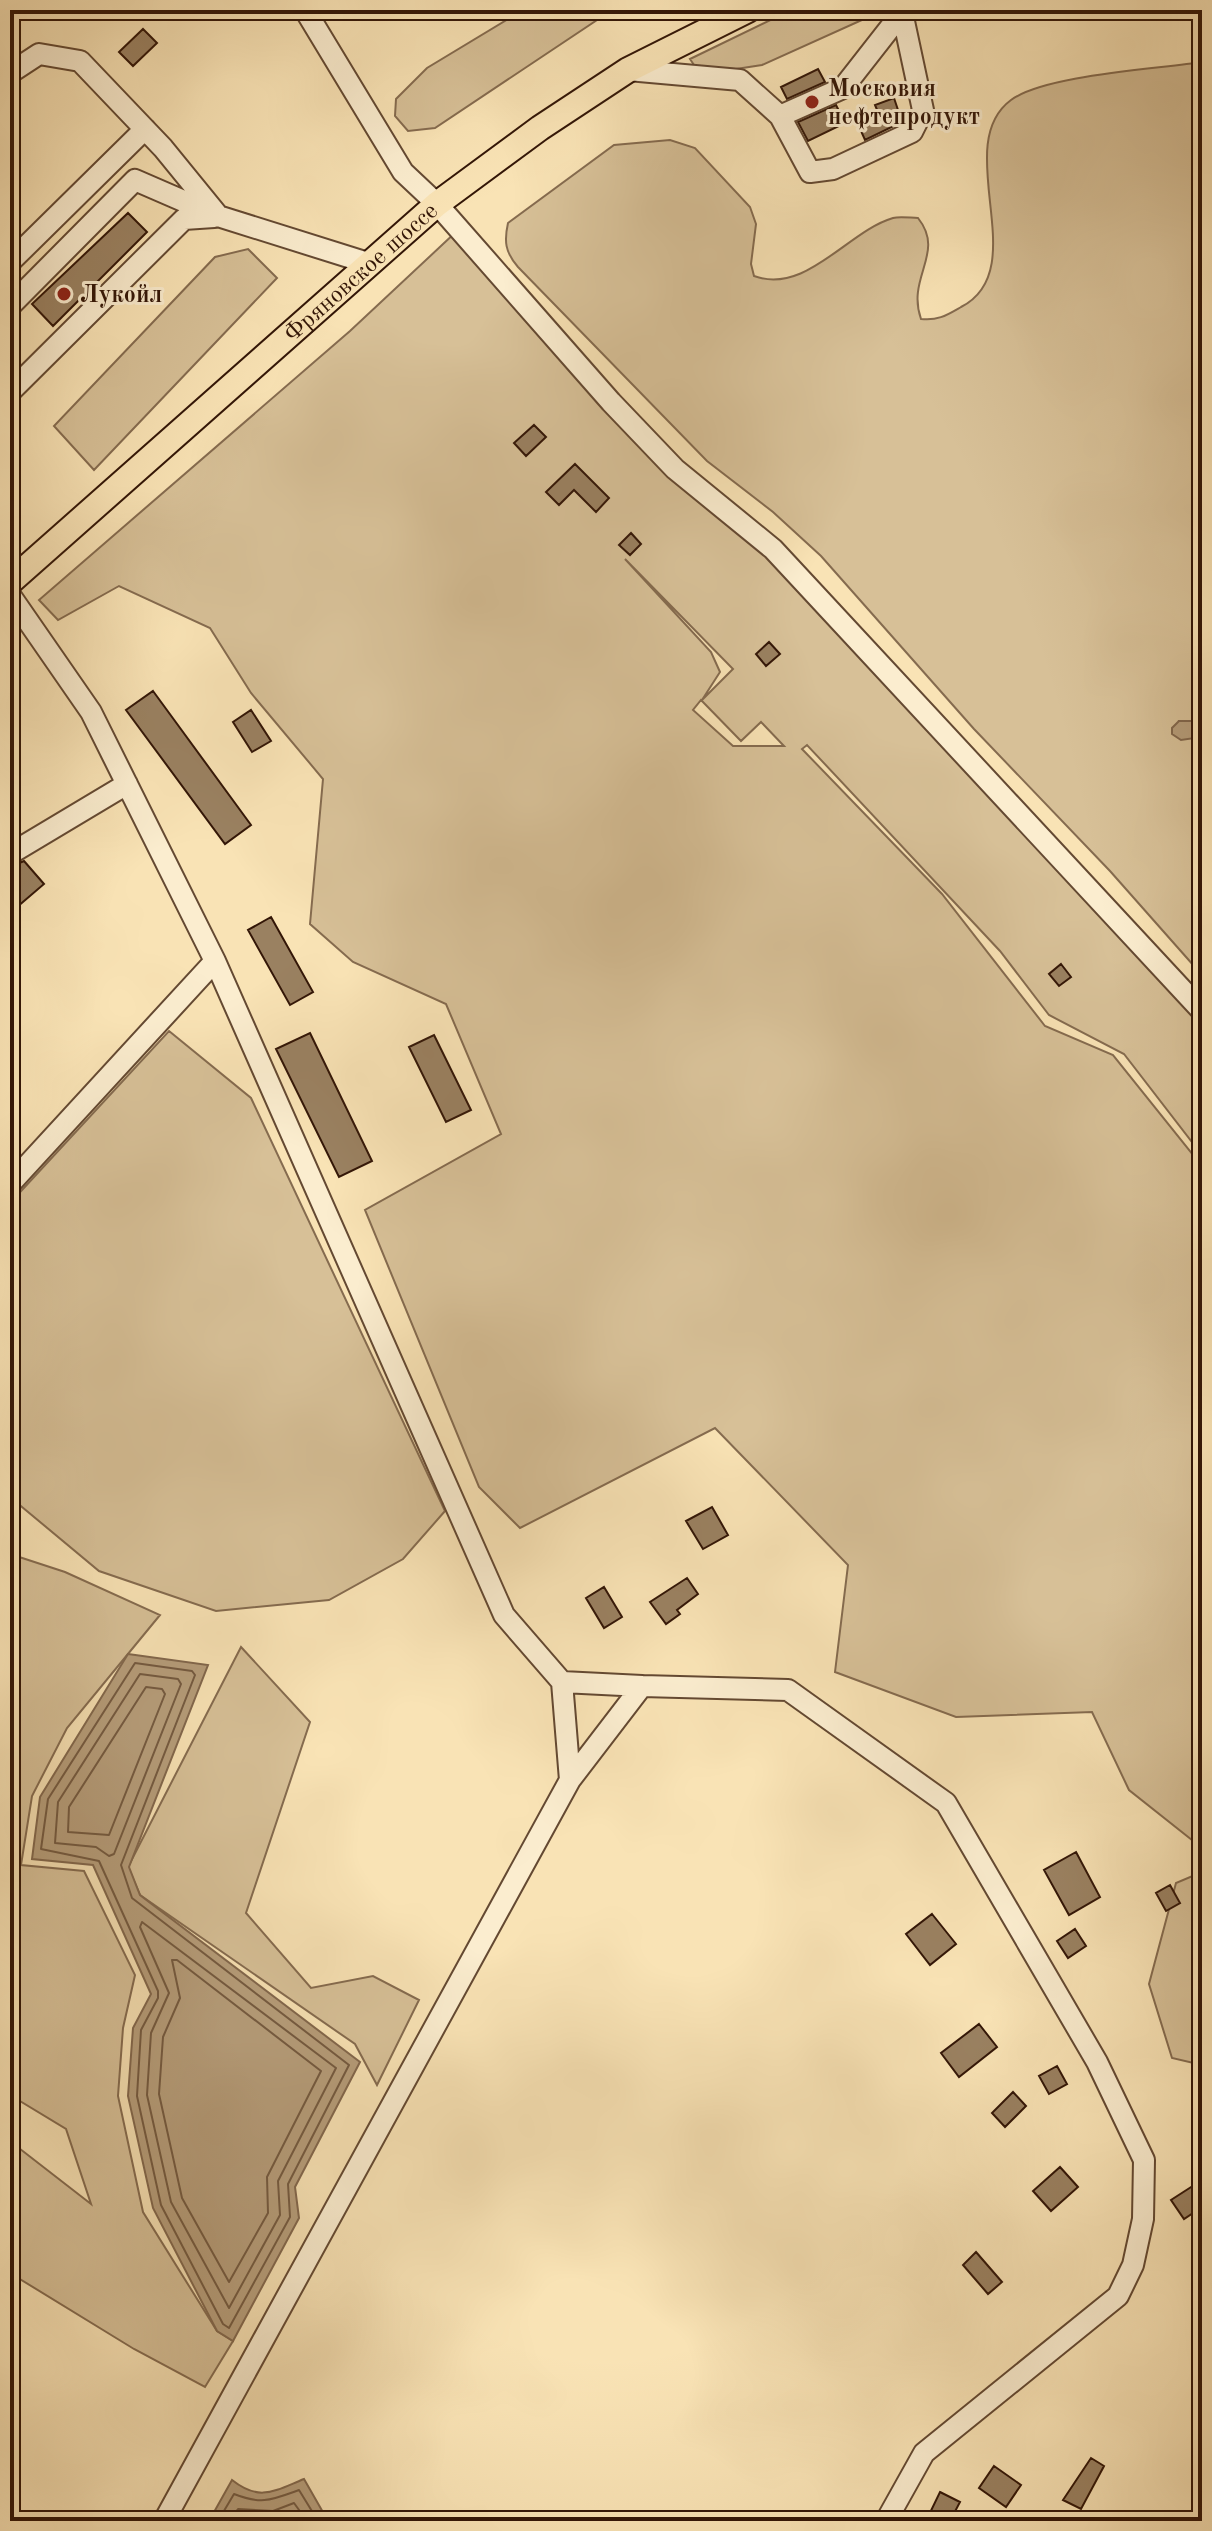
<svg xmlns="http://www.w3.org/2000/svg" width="1212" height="2531" font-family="'Old Standard TT',serif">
  <rect width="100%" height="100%" fill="#f9e3b5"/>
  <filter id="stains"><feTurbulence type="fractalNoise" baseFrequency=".0025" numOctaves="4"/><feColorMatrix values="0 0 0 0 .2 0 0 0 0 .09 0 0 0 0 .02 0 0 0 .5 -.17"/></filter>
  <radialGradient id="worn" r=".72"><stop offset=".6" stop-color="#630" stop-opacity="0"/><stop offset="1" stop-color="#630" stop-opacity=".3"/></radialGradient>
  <path fill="#d7c097" stroke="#856b4f" stroke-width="2" fill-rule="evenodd" d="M523,10H612L435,128L408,131L395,116L396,99L427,68Z
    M791,10H884L762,65L736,69L696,68L690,59Z
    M1202,62V721H1180L1198,738L1202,737V975L1110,871L974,729L821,556L773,512L707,461L518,267C505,252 504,241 508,223L614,145L670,140L695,148L750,207L756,224L751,264L754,276C806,295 848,231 893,218C900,216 911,218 918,218C946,253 906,277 921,319C938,321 947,315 961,307C1035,269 949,146 1011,100C1045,75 1157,69 1202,62Z
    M457,231L611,402L773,549L1202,1011V1155L1124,1054L1049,1015L1000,951L807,745L802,749L942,894L1045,1026L1113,1055L1202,1166V1848L1129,1790L1092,1712L956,1717L835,1672L848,1565L715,1428L520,1528L479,1487L365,1210L501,1134L446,1004L353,962L310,924L323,779L251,693L210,628L119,586L58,620L39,600L350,331ZM625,559L733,669L702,700L720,672L711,652ZM701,700L741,741L761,722L784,746H733L693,710Z
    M248,249L277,278L94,470L54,426L215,257Z
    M169,1031L251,1098L445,1511L403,1559L329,1600L216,1611L99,1571L10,1497V1203Z
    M10,1554L65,1572L160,1615L67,1728L32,1796L21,1865L84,1871L135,1975L123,2028L118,2096L143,2212L217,2331L233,2341L205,2387L134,2349L10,2273V2156L15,2145L91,2204L66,2129L10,2095Z
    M241,1647L310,1722L246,1913L311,1988L373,1976L419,2000L377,2085L355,2044L140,1895L128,1867Z
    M1202,1872V2065L1172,2058L1149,1984L1176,1883Z"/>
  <path fill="#b69d7a" stroke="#82674c" stroke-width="2" d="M1179,721H1202V737L1181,740L1172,734V728Z
    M128,1654L208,1665L129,1867L140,1895L360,2062L295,2187L299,2218L233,2341L217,2331L153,2208L128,2096L133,2028L151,1994L93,1865L32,1859L40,1797Z
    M304,2479L328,2521H209L232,2480C260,2502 274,2491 304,2479Z"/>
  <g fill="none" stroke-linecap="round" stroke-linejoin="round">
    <path stroke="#745a40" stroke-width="2" d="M135,1663L192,1671L195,1675L121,1865L132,1898L349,2065L288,2184L290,2217L229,2328L223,2324L161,2205L137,2096L141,2030L158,1998V1991L99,1861L41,1849L48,1799Z
      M140,1674L178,1679L181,1684L114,1854L109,1856L96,1847L55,1843L58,1802Z
      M146,1687L162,1689L165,1694L109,1835L68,1832L69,1807Z
      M142,1922L336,2068L278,2181L280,2215L229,2308L171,2202L147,2095L151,2033L169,1993L140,1927Z
      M172,1960H177L321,2071L267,2177L268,2213L229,2282L182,2198L159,2094L163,2037L180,1998Z
      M218,2521L234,2494C262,2505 271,2500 299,2490L318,2521
      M229,2521L238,2509L273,2511L294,2503L307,2521"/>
  </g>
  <path fill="#9a8161" stroke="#331607" stroke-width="2" d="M143,29L157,43L133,66L119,52Z
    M818,69L825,82L787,99L781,87Z
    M894,98L902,122L865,140L857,122L878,112L875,105Z
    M836,105L845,123L808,141L798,122Z
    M128,213L147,232L53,326L32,304Z
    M534,425L546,437L526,456L514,443Z
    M575,464L609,498L596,512L574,490L559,505L546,492Z
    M631,533L641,544L630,555L619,545Z
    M769,642L780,654L766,666L756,654Z
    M153,691L251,825L225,844L126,710Z
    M251,710L271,741L252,752L233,722Z
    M24,861L44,884L10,913V867Z
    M271,917L313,992L290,1005L248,930Z
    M1061,964L1071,977L1059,986L1049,974Z
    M310,1033L372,1161L339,1177L276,1049Z
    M434,1035L471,1110L446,1122L409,1047Z
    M712,1507L728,1535L703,1549L686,1521Z
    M687,1578L698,1594L677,1610L680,1614L666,1624L650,1602Z
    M604,1587L622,1617L604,1628L586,1598Z
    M1076,1852L1100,1897L1069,1915L1044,1870Z
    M1170,1885L1180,1903L1166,1911L1156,1893Z
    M932,1914L956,1944L930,1965L906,1934Z
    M1075,1929L1086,1946L1068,1958L1057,1941Z
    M979,2024L997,2047L959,2077L941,2053Z
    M1057,2066L1067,2084L1049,2094L1039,2076Z
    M1013,2092L1026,2106L1005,2127L992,2113Z
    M1060,2167L1078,2187L1051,2211L1033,2191Z
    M1202,2180V2207L1184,2219L1171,2200Z
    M976,2252L1002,2282L988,2294L963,2265Z
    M1091,2458L1104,2466L1081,2509L1063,2500Z
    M994,2466L1021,2485L1006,2507L979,2488Z
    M940,2492L960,2502L950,2521H926Z"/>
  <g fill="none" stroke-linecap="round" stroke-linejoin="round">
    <defs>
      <path id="minor" d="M305,10L403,172L437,204L611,402L675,469L773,549L1202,1011
        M628,70L740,80L780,116L843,88L904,10
        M10,73L39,54L80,61L163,148L216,213
        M780,116L810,172L833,169L912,132L923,110L902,12
        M10,262L145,129
        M10,306L135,180L218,216L371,264
        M10,392L184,219L214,217
        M10,595L91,712L215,961
        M10,854L127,784
        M10,1184L215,961L504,1615L562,1682L570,1780L164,2521
        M562,1682L642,1686L570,1780
        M642,1686L788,1690L946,1803L1097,2062L1144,2160L1143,2219L1133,2265L1118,2296L924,2453L886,2521"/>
      <g id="major">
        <path id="s1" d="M10,582L437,204L540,128L628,70L748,10"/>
      </g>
    </defs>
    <use href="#minor" stroke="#644932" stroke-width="24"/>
    <use href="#major" stroke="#331607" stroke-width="28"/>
    <use href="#minor" stroke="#fbedcf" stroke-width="20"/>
    <use href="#major" stroke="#f9e3b5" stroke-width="24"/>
  </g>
  <g fill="#8f2418" stroke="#fbedcf" stroke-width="3">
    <circle cx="812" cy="102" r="8"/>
    <circle cx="64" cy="294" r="8"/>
  </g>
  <g text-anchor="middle" stroke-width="6" stroke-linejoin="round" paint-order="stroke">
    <g font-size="24" font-weight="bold" fill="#331607" stroke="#fbedcf" text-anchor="start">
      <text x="828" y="96">Московия<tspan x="828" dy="28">нефтепродукт</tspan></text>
      <text x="80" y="302">Лукойл</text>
    </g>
    <g font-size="24" fill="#331607" stroke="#fbedcf">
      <text dy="8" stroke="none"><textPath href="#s1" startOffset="468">Фряновское шоссе</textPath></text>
    </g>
  </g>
  <rect width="1212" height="2531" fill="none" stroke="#f9e3b5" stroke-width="40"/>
  <rect x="12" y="12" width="1188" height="2507" fill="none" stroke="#331607" stroke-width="4"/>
  <rect x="20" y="20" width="1172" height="2491" fill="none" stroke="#331607" stroke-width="2"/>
  <rect width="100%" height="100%" filter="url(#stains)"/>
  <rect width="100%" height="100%" fill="url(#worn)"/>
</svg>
